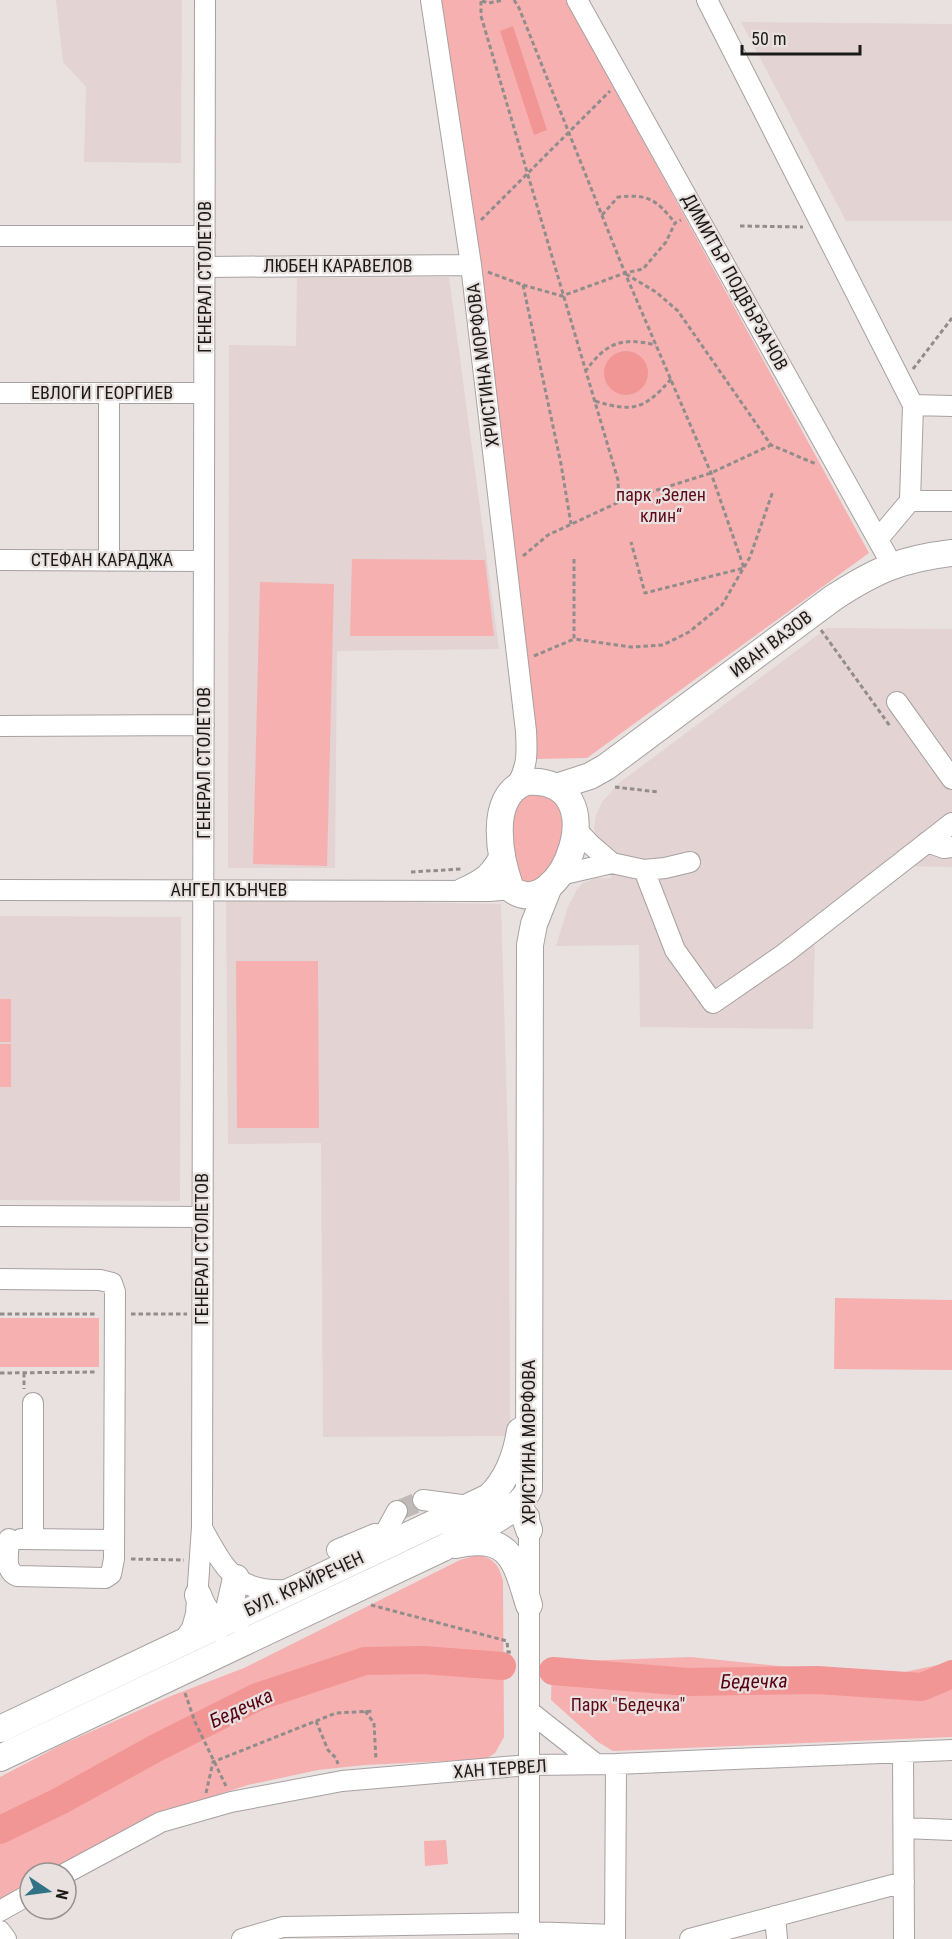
<svg xmlns="http://www.w3.org/2000/svg" width="952" height="1939" font-family="'Roboto Condensed',sans-serif">
  <rect width="100%" height="100%" fill="#e8e1e0"/>
  <path fill="#e3d3d2" d="M56,0H182L181,163L84,162L86,87L63,62Z
    M741,22L952,24V221H846Z
    M449,277L499,649L337,651L335,868H228L229,345L296,346L297,278Z
    M827,628L952,629V867L901,866L815,932L813,1029L640,1027L639,945L556,946L568,907L576,891L583,883L596,878H611L617,856L597,840L594,828L596,815L602,802L619,783Z
    M226,899L501,904L509,1174L510,1436L323,1437L321,1143L228,1144Z
    M0,916L181,917L180,1201L0,1200Z"/>
  <path fill="#f6b0af" d="M433,0H566L869,553L587,758L536,759L527,718Z
    M352,559L485,560L494,636H350Z
    M260,582L334,584L327,866L253,864Z
    M534,791L556,798L566,822L554,869L548,877L530,883L520,879C513,864 506,820 515,805C519,799 528,795 534,791Z
    M236,961H318L319,1128H237Z
    M0,999H11V1042H0Z
    M0,1044H11V1087H0Z
    M835,1298L952,1300V1370L834,1369Z
    M0,1318H99V1367H0Z
    M477,1555C494,1558 499,1565 503,1581L504,1737L495,1753L486,1759L365,1765L318,1770L248,1785L164,1812L111,1843L51,1873H30V1885L0,1903V1777L61,1745L171,1696L244,1668L460,1560Z
    M691,1657L809,1669L895,1674L952,1662V1737L613,1751L598,1742L551,1700L552,1662Z
    M446,1840L448,1864L425,1866L424,1841Z"/>
  <path fill="#f29595" d="M513,26L547,130L534,135L500,31Z
    M604 373a22 22 0 1 1 44 0a22 22 0 1 1-44 0Z"/>
  <g fill="none" stroke-linecap="round" stroke-linejoin="round">
    <path stroke="#f29595" stroke-width="28" d="M553,1671L688,1682L817,1680L922,1687L952,1674
      M0,1830L60,1801L156,1748L257,1697L365,1661L424,1660L502,1666"/>
    <path stroke="#bfb9b8" stroke-width="20" stroke-dasharray="20 10" stroke-linecap="butt" d="M397,1511L423,1500"/>
    <defs>
      <path id="minor" d="M431,0L471,265L526,731C527,753 528,765 517,785
        M577,0L892,565
        M707,0L913,405L952,406
        M0,236H205
        M205,267L471,265
        M0,393H204
        M109,393V561
        M910,501H952
        M878,539L910,501L913,405
        M0,560L204,561
        M897,702L952,779
        M0,726L204,725
        M575,828L590,844L612,863
        M927,842L944,848L952,847
        M644,870L675,950L713,1003L784,954L952,823
        M560,875L612,863L644,870L665,868L690,862
        M461,889C484,879 490,874 502,852
        M0,890L489,891L511,889
        M0,1216L202,1217
        M0,1279L100,1280L112,1283L115,1292L114,1559L111,1574L105,1578L17,1576C3,1570 9,1552 9,1539
        M423,1500L469,1506
        M202,1528C225,1569 235,1593 287,1590
        M21,1539L114,1540
        M33,1539V1403
        M378,1546L397,1511
        M337,1550L375,1534L399,1539
        M182,1643L192,1628L196,1614L202,1527L205,0
        M529,1711L596,1764
        M903,1752L904,1939
        M904,1828L952,1830
        M66,1873L161,1822L231,1802L342,1781L529,1765L616,1764L952,1750
        M0,1911L30,1894
        M775,1916L777,1939
        M0,1931L6,1939
        M529,1932L615,1935
        M242,1939L283,1927L529,1923
        M529,1939V1516
        M615,1939L616,1764
        M690,1939L904,1882"/>
      <path id="major" d="M526,782C620,775 560,928 511,889C500,859 487,796 526,782Z
        M556,787L590,776L606,767L833,598C876,570 901,559 952,553
        M499,1504L524,1515L529,1530
        M455,1545C511,1533 515,1560 529,1605
        M198,1595C206,1617 213,1621 237,1619
        M216,1628L229,1609L236,1578
        M0,1729L489,1497C508,1479 516,1456 520,1431
        M0,1758L443,1548C467,1535 519,1513 529,1489L530,945L534,924L548,889"/>
    </defs>
    <use href="#minor" stroke="#a8a1a1" stroke-width="22"/>
    <use href="#major" stroke="#a8a1a1" stroke-width="28"/>
    <path stroke="#918d8c" stroke-width="3" stroke-dasharray="4.5 3" stroke-linecap="butt" d="M514,0L519,8L625,273L711,473L744,568L645,593L631,542
      M481,1V16L618,480L619,502
      M482,1L489,3L504,0
      M602,215L618,197C648,194 656,199 675,223
      M481,220L610,91
      M740,226L803,227
      M488,272L523,285L562,296L625,273L643,269L666,242L675,223L681,220
      M626,274L656,292L678,311L771,445L816,464
      M523,285L561,464L571,524
      M913,369L952,318
      M585,372C606,342 622,337 656,345
      M595,401C633,413 645,409 671,379
      M523,556L548,535L619,502L711,473L771,445
      M574,559V639L631,647L663,645L689,632L722,605L750,557L773,491
      M821,630L890,726
      M534,656L574,639
      M615,787L658,792
      M411,872L461,869
      M0,1314H97
      M131,1314H187
      M0,1373L97,1372
      M24,1373V1389
      M131,1559L184,1560
      M371,1605L507,1641L508,1652H512
      M185,1693L195,1722L226,1786
      M365,1711L374,1723L376,1760
      M316,1721L328,1750L336,1758L338,1764
      M206,1793L213,1762L336,1713L374,1711"/>
    <use href="#minor" stroke="#fff" stroke-width="20"/>
    <use href="#major" stroke="#fff" stroke-width="26"/>
  </g>
  <g text-anchor="middle" stroke-width="4.5" stroke-linejoin="round" paint-order="stroke">
    <g font-size="18" fill="#1d1b1a" stroke="#e8e1e0">
      <text x="338" y="272">ЛЮБЕН КАРАВЕЛОВ</text>
      <text transform="translate(205 277) rotate(-90)" y="6">ГЕНЕРАЛ СТОЛЕТОВ</text>
      <text transform="translate(735 282) rotate(61)" y="6">ДИМИТЪР ПОДВЪРЗАЧОВ</text>
      <text transform="translate(483 365) rotate(-97)" y="6">ХРИСТИНА МОРФОВА</text>
      <text x="102" y="399">ЕВЛОГИ ГЕОРГИЕВ</text>
      <text x="102" y="566">СТЕФАН КАРАДЖА</text>
      <text transform="translate(771 644) rotate(-37)" y="6">ИВАН ВАЗОВ</text>
      <text transform="translate(204 763) rotate(-90)" y="6">ГЕНЕРАЛ СТОЛЕТОВ</text>
      <text x="229" y="896">АНГЕЛ КЪНЧЕВ</text>
      <text transform="translate(202 1249) rotate(-90)" y="6">ГЕНЕРАЛ СТОЛЕТОВ</text>
      <text transform="translate(529 1442) rotate(-90)" y="6">ХРИСТИНА МОРФОВА</text>
      <text transform="translate(304 1584) rotate(-25)" y="6">БУЛ. КРАЙРЕЧЕН</text>
      <text transform="translate(500 1769) rotate(-4)" y="6">ХАН ТЕРВЕЛ</text>
    </g>
    <g font-size="18" fill="#5d0916" stroke="#e8e1e0">
      <text x="661" y="501">парк „Зелен<tspan x="661" dy="21">клин“</tspan></text>
      <text x="628" y="1711">Парк "Бедечка"</text>
    </g>
    <g font-size="20" font-style="italic" fill="#570212" stroke="#e8e1e0">
      <text transform="translate(754 1681) rotate(-1)" y="7">Бедечка</text>
      <text transform="translate(241 1708) rotate(-25)" y="7">Бедечка</text>
    </g>
  </g>
  <g transform="translate(48 1891) rotate(103)"><circle r="28" fill="#e8e1e0" stroke="#979291" stroke-width="1.5"/>
  <path d="M0-4.5L10 22L0 15L-10 22Z" fill="#327286"/>
  <text y="-9" font-size="16" font-weight="bold" text-anchor="middle" fill="#1d1b1a">N</text>
  </g>
  <path d="M742 45v9h118v-9" fill="none" stroke="#1d1b1a" stroke-width="3"/>
  <text x="751" y="45" font-size="18" fill="#1d1b1a" stroke="#e8e1e0" stroke-width="4.5" paint-order="stroke">50 m</text>
</svg>
